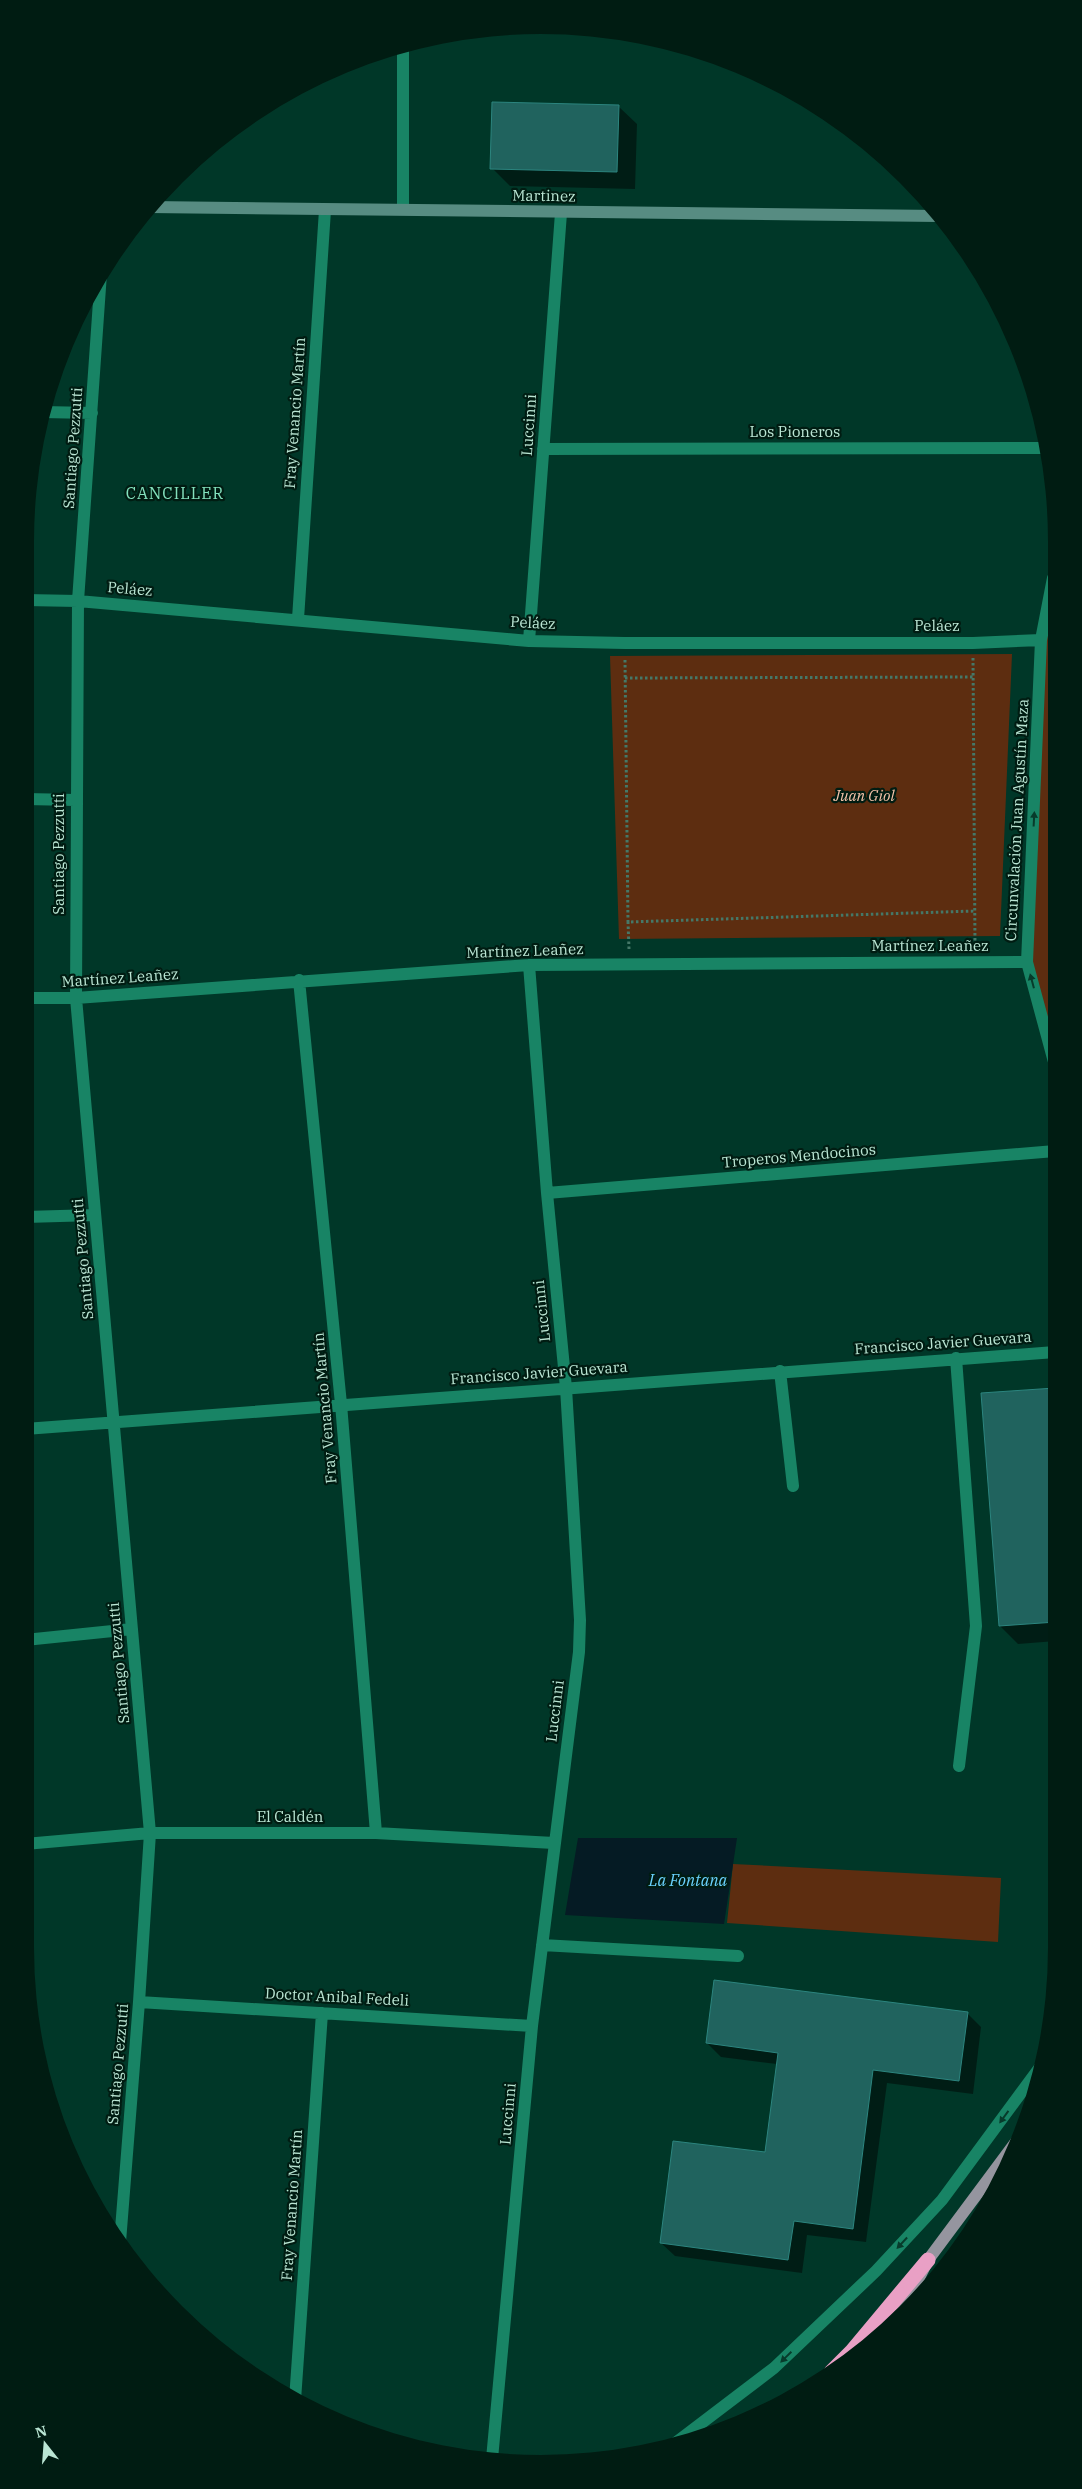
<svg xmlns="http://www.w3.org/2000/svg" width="1082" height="2489" font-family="'IBM Plex Serif',serif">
  <rect width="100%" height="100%" fill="#003728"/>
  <path fill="#5d2d10" d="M1053,578L1054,1062L1027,962L1041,659Z
    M1012,654L1000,936L619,939L610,656Z
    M733,1864L1001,1878L998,1942L727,1923Z"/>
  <path fill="#051b24" d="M578,1838H737L724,1924L565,1915Z"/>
  <path fill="#0007" d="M618,106L637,124L635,189L510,186L492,168Z
    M1055,1389L1056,1641L1018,1644L1000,1626L982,1394Z
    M968,2014L981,2027L973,2094L887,2083L866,2242L807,2235L802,2273L675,2256L661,2243L766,2154L777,2064L721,2057L707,2043Z"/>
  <path fill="#20635e" stroke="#2c857f" d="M492,102L619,105L617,172L490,169Z
    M1055,1388L1056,1622L999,1626L981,1393Z
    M714,1980L968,2012L959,2081L873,2070L853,2229L794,2221L788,2260L660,2243L673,2141L765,2152L778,2053L706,2043Z"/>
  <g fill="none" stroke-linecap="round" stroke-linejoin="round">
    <path stroke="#457868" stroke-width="3" stroke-dasharray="2.5 2.5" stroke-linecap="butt" d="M973,658L975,947
      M625,660L628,922
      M625,678L973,677
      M629,949L628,922L975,911"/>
    <path stroke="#188465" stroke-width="12" d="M403,209V44
      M101,273L78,601L76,998L150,1833L139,2002L120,2242
      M42,412L92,413
      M543,449L1047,448
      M1053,578L1041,640L1027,962L1054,1062
      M25,600L78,601L529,641L625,643H973L1041,640
      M298,619L325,210
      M529,641L561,213
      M25,799L75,800
      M299,980L341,1404L376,1833
      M25,998H76L529,965L1027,962
      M547,1193L1055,1151
      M25,1217L95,1215
      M956,1358L976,1626L959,1766
      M780,1371L793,1486
      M25,1429L1055,1352
      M25,1640L132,1629
      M25,1844L150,1833H376L554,1843
      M542,1945L738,1956
      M139,2002L532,2026
      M295,2400L322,2013
      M674,2444L774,2368L876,2271L942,2200L1043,2063
      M492,2459L532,2026L579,1652L580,1620L566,1388L547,1193L529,965"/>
    <path stroke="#578c82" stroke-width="12" d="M149,207L939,216"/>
    <path stroke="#95959f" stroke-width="12" d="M898,2319L928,2260L1018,2139"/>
    <path stroke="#e9a0c5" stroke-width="15" d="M831,2372L852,2351L928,2260"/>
  </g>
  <defs><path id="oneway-solid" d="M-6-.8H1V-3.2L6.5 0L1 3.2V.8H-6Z" transform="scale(1.25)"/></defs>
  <g fill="#073b2b">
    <use href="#oneway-solid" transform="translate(1034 819) rotate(-87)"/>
    <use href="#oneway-solid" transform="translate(1032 981) rotate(-105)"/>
    <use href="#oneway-solid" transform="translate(1004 2117) rotate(126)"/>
    <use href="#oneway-solid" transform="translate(902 2243) rotate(133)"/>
    <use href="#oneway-solid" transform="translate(786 2357) rotate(136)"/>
  </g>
  <g text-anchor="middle" stroke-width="4.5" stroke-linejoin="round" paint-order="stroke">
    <g font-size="15" fill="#bae6d4" stroke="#001c12">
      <text transform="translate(544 196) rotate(1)" y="5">Martinez</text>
      <text transform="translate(295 413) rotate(-86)" y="5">Fray Venancio Martín</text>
      <text transform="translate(529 425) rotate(-86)" y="5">Luccinni</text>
      <text x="795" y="437">Los Pioneros</text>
      <text transform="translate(73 448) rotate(-86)" y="5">Santiago Pezzutti</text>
      <text transform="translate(130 589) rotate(5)" y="5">Peláez</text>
      <text transform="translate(533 623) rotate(3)" y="5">Peláez</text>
      <text x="937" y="631">Peláez</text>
      <text transform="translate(1017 820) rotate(-87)" y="5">Circunvalación Juan Agustín Maza</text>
      <text transform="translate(59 854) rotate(-90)" y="5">Santiago Pezzutti</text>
      <text x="930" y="951">Martínez Leañez</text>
      <text transform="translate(525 951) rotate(-2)" y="5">Martínez Leañez</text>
      <text transform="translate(120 978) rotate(-4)" y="5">Martínez Leañez</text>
      <text transform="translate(799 1156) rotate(-5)" y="5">Troperos Mendocinos</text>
      <text transform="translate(83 1259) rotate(-95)" y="5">Santiago Pezzutti</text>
      <text transform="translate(542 1311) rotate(-96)" y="5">Luccinni</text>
      <text transform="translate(943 1343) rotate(-4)" y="5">Francisco Javier Guevara</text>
      <text transform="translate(539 1373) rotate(-4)" y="5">Francisco Javier Guevara</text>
      <text transform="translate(325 1408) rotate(-95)" y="5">Fray Venancio Martín</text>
      <text transform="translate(119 1663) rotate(-95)" y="5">Santiago Pezzutti</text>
      <text transform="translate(555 1711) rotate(-83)" y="5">Luccinni</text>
      <text x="290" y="1822">El Caldén</text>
      <text transform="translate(337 1997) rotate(3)" y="5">Doctor Anibal Fedeli</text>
      <text transform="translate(118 2064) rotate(-85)" y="5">Santiago Pezzutti</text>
      <text transform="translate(508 2114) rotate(-85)" y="5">Luccinni</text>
      <text transform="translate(292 2205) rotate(-86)" y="5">Fray Venancio Martín</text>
    </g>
    <g font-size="15" font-style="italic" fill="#f7c4ab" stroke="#001c12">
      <text x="864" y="801">Juan Giol</text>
    </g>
    <g font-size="16" letter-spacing="1" fill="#83e2be" stroke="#001c12">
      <text x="175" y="499">CANCILLER</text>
    </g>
    <g font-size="16" font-style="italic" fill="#6ad2fe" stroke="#001c12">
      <text x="688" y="1886">La Fontana</text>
    </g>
  </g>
  <path d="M0 0H1082V2489H0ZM541 34H541A507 507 0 0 1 1048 541V1948A507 507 0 0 1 541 2455H541A507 507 0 0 1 34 1948V541A507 507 0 0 1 541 34Z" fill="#001c12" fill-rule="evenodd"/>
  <g transform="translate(45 2444) rotate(343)" stroke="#001c12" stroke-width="4" paint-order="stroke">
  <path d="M0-4L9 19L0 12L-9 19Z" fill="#bae6d4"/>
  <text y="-8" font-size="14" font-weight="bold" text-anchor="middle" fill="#bae6d4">N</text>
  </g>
</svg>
